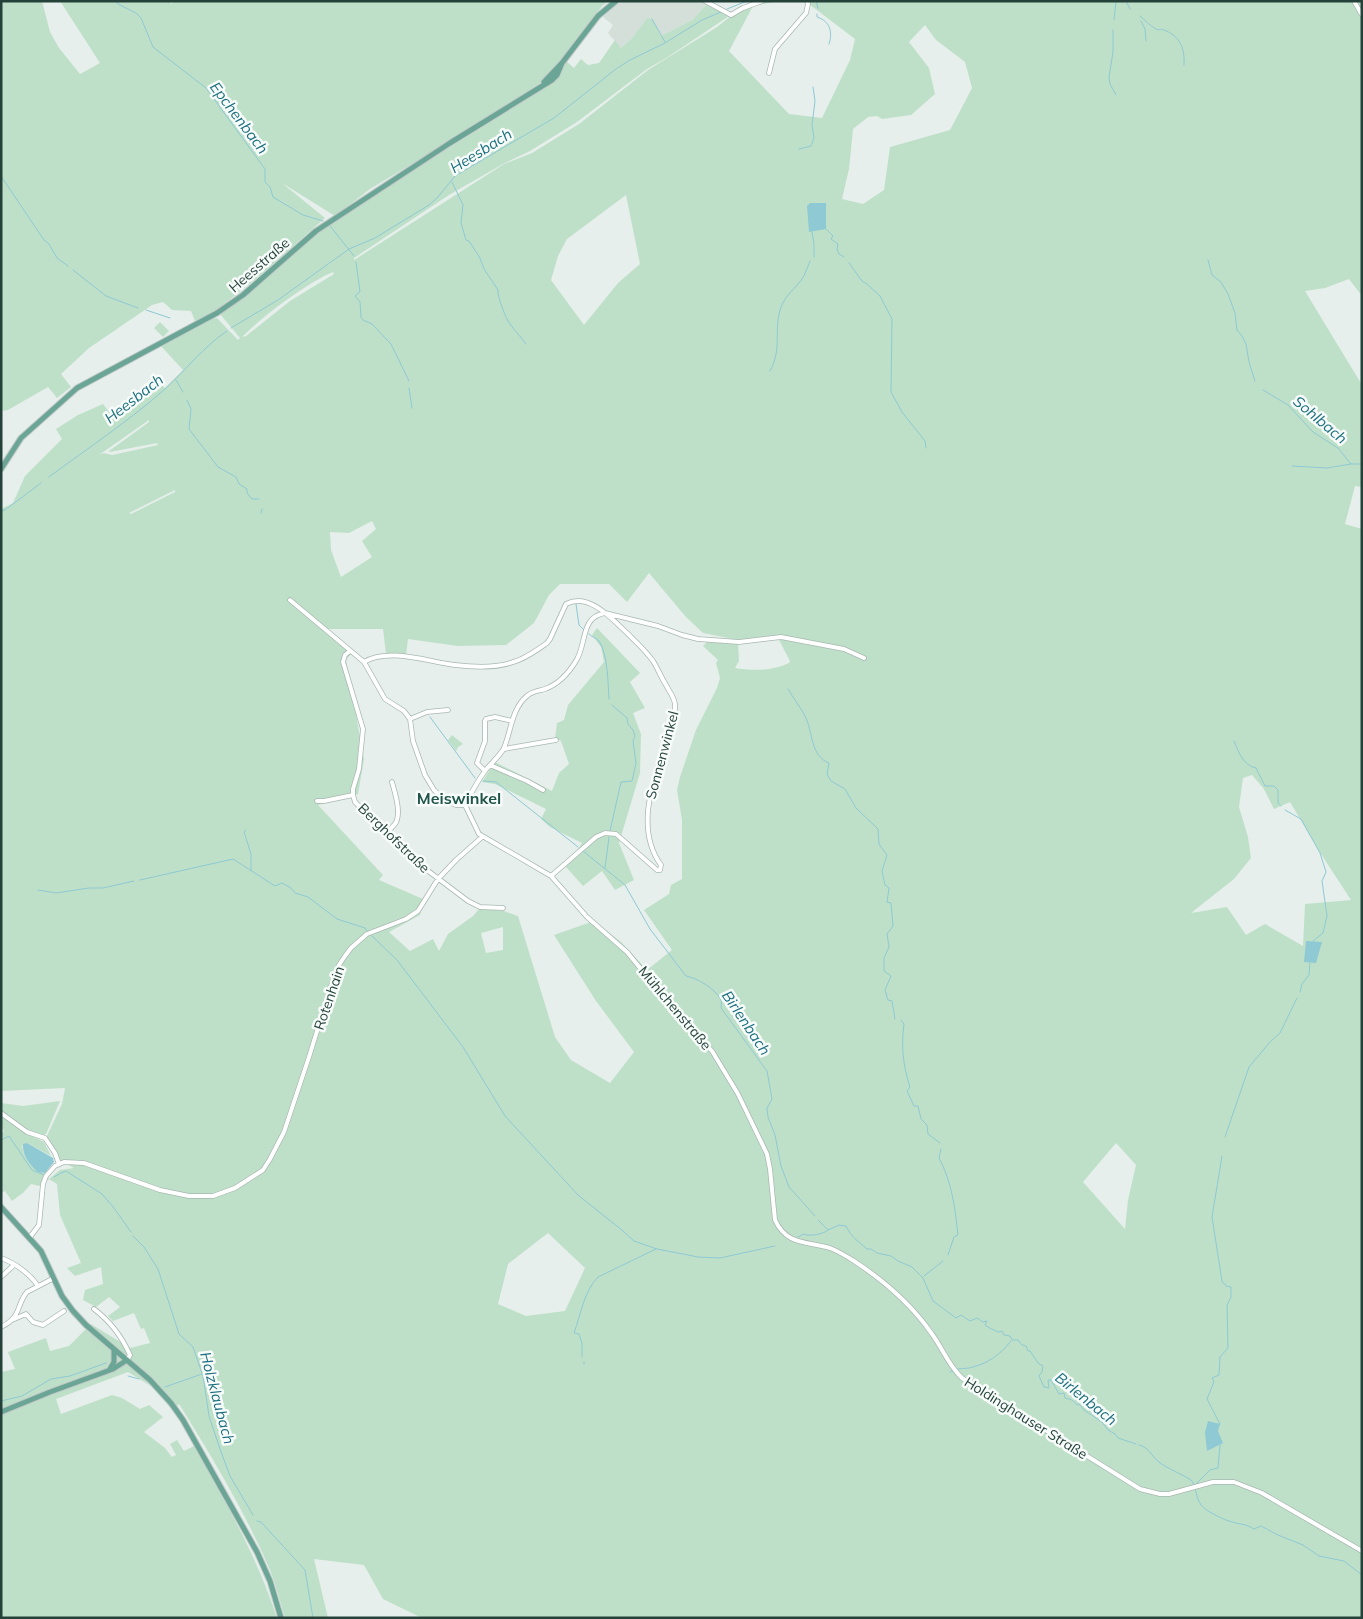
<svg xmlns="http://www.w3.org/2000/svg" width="1363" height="1619" font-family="Mulish,sans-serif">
  <rect width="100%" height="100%" fill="#e6efeb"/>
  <path fill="#d4dfda" d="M623,1H701L706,5L692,20L661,36L652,19L647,18L632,38L621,48L608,33L613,25L603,17L613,6Z"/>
  <path fill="#bfe0c8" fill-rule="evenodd" d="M1,1H42L50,32L59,48L80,74L100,63L60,1H169L172,4V1L607,2L602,6L571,50L539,84L447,143L370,189L335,216L282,183L325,218L257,278L210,315L195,321L191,311L172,310L163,302L152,305L89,348L61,374L71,387L57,398L48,387L8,410L1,411Z
    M755,1H779L753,6L729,51L789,114L822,118L850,60L855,39L805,1H1362V296L1349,279L1325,288L1305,291L1362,385V487L1355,486L1345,524L1362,529V1618H422L383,1599L364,1565L314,1559L328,1618H285C280,1602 276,1585 270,1570C245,1512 212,1457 179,1404L173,1411L151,1386L128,1372L56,1399L61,1414L112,1395L122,1398L140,1409L149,1405L163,1417L144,1432L165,1448L172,1457L176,1455L170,1444L177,1440L184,1451L194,1446C226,1503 256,1554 277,1618H1V1372L15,1369L8,1352L46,1338L50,1351L69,1346L91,1324L130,1348L150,1343L144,1328L141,1329L134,1313L113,1321L108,1316L120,1307L109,1297L96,1307L83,1300L85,1290L103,1284L101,1267L75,1276L67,1268L81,1263L60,1215L57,1184L49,1179L40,1186L31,1184L23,1193L12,1201L5,1191L1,1193V1133L4,1131L1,1126V1116L21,1130L44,1142L51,1156L27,1143L22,1146C24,1158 33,1171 45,1173L49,1179L60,1170L74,1168L60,1161L46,1138L62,1104L65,1088L1,1091V509L13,503L25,476L62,439L56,429L78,415L103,404L109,412L133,397L155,379L165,388L183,370L160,345L212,319L217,318L238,340L240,338L220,314L245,296L318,231L554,81L559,77L566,61L574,68L581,59L588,65L599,63L615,40L621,48L632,38L647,18L652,19L661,36L692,20L706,5L729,16L668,57L647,69L577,122L530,151L503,164L449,195L354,258V260L504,164L532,153L579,124L648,70L717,27L731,16L753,6ZM925,25L936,40L965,62L972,88L950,130L890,147L884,190L863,204L842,199L849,169L853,129L868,117L877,116L882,119L911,115L935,94L929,68L909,42ZM626,195L640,264L618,283L584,325L551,280L558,256L567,239ZM333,272L334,274L290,301L246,336L242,337C263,316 305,284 333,272ZM149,420V422L109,451L110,452L157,443L158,445L112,455L104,453L99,455ZM175,490V492L131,514L129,513ZM372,521L376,529L362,541L372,557L341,577L331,550L330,532L349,533ZM649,573L686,617L703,633L748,642L776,638L779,640L790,661L789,663C773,671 752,671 735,668L739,661L738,643L707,642L703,646L718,660L716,663L720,678L717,688L696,730L680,777L677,790L682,820V879L671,885L669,894L644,910L672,950L647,970L621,942L594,921L554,935L596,1001L634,1052L610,1083L571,1060L555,1037L518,916L504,911L480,908L473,916L448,934L439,951L433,939L410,951L389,932L420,915L423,899L379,880L383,875L318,805L358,794L364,759L346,660L351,654L328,629H383L386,654L406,655L408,639L458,646L506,645L534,623L549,595L560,584H609L627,602ZM1252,775L1264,789L1274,809L1290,802L1319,851L1351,900L1305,904L1303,946L1265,924L1246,935L1227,907L1191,913L1234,879L1251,858L1248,837L1239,807L1243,778ZM503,927V950L486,953L481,933ZM1116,1143L1136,1165L1128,1200L1125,1229L1083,1182ZM548,1233L585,1268L565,1311L526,1316L498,1304L508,1264Z
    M160,322L169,331L163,337L154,328Z
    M597,628L640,673L630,682L645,708L633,713L641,734L640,773L619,843L634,880L615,890L602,871L583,886L566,867L582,843L550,827L541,819L546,809L495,784L482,782L495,762L552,791L559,773L569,764L561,741L555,738L557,723L564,720L568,705L604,662L601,647L592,635Z
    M452,735L463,744L458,747L456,751L448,740Z
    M60,1101L46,1134L42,1136L26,1130L1,1111V1103L23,1106Z"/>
  <path fill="#8ec9d4" d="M810,203H826V229L809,232L807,206Z
    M1306,941L1322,942L1316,963L1304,962Z
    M27,1143L53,1158L54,1162L45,1173L38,1172C30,1165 22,1155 23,1144Z
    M1208,1421L1220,1424L1218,1431L1223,1443L1207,1451L1205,1432Z"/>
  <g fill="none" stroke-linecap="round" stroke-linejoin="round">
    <path stroke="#8ec9d4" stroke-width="1" d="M116,1L118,4L136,13L141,18L153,47L206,88L265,169V182L270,187L273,197L303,215L323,221
      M816,1L818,8
      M1126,1L1130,9
      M727,9L747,1
      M817,14V17C830,21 833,32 829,44
      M1140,16C1145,20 1150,26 1156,29C1160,31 1159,28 1164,30C1180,36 1185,48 1184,65
      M652,19L665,42
      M1114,20L1116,1
      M1141,21L1145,29L1146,41
      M1113,30V52L1109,77L1110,84L1116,95
      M799,149L811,146L814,138L812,125L815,101L813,87
      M1,176L44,240L49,244L57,258L68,266
      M452,182L463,205L461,223L466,240L469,241L480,258L484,269L498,290C497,296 506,319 510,324C515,331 521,337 526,344
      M330,226L354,256
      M826,229L833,236L831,239L838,244L837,249L839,254L844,257
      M812,232L814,244V257
      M1208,260L1212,275L1221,282L1228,294L1235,313L1237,330L1242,336L1246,344L1249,362L1255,381
      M356,262L360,292L355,296L360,302L361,317L363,320L372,324L391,344L409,381
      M849,263L862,281L867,284L880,296L892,319L891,392L902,412L925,441L926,448
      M73,270L106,296L138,308
      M146,310L170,318
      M231,328L278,300L349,249L375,238L429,205L438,197L455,176L554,118L616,69L630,60L665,43L702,20L721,12
      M770,371C782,350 774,331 780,310C785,294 796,289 804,276C806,271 808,266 810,261
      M176,380L183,392
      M409,388L412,408
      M1263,390L1288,405L1313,432L1338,448L1351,464H1362
      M187,400L191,409L189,429L218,467L236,477L239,484L247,489V493L252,499H259
      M1292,466L1327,468L1351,464
      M49,477C88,448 129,421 165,389C186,370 203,347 227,331
      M1,511L5,510L41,483
      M261,513L262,509
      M576,604L579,625L584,630
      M589,634C592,637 596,638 599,641C608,654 608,684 609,699
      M788,689C793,698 800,706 805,716C813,731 810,756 829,763L827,774L831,781L845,789L856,808L878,829L879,844L887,855L882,871L885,885L889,888L887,902L891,903L893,926L887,934L889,947L884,958V971L891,976L885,990L888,1000L892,1001L895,1019
      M430,717L475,778
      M1234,741C1239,753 1243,765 1256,768L1265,786H1274L1278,790V803L1281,806
      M483,781L496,782L578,847
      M1285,810L1301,819L1320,853L1326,872L1322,881L1327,916L1323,933L1313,941
      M246,830L244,832L251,854V870
      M610,831L621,782L632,781L636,763L633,741L635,736L633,730L628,724L627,718L612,705
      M583,851L625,885L650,929L686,976C697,978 716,989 721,1000C722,1003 721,1006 721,1008L767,1071L772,1099L767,1108L768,1117L775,1135L781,1166L789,1187L815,1216
      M605,868L609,837
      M140,880L233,859L275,886L282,883L291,888L295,893L308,897L337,919L365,928L367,931
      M38,890L56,893L89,888H103L134,881
      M372,936L397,960L463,1047L505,1116L578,1195L623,1231L634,1241L657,1249L698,1257L720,1258L775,1246
      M1300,992L1302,984L1309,975L1310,963
      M901,1020L904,1024C901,1046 903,1066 910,1087L907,1091L914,1106H918L921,1119L927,1125L928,1134L940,1143
      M1225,1137L1249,1067L1270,1042L1280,1033L1297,998
      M1,1140L9,1136L32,1170L44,1175
      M941,1149L939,1158C952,1182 955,1208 958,1235L954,1237L948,1255
      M54,1177L61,1173L66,1171L102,1194L114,1208L131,1232
      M818,1220L828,1230L839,1225L846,1226C851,1237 858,1241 867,1249H871L877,1253L891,1256L898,1261L912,1267L923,1278L933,1301L956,1318L961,1315L970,1321L977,1318L983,1322L987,1321L985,1325C989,1328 994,1330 998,1332L1002,1331L1004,1335L1010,1336L1012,1340H1018L1022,1345L1026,1346L1028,1351H1030L1038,1363L1043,1366L1042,1372L1039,1376L1044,1387L1049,1388L1048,1380H1051L1059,1394L1064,1393L1065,1398L1072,1400L1076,1404L1080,1405L1084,1410L1102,1422L1108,1430L1115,1434L1118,1438L1136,1444
      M133,1236L144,1247L158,1269L179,1334L193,1347L203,1376L209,1416L220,1449L230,1476L253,1515
      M798,1237L804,1234C809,1237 824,1234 828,1230
      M924,1276L943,1261
      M582,1357V1343L579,1334L574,1333C581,1314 584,1291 598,1277L656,1249
      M584,1362V1364
      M950,1372C957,1368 961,1369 969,1368C987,1364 999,1356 1011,1341
      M128,1376L139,1379
      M165,1387L202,1374
      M1,1401L22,1396L51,1379L70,1376L106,1363
      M1220,1424L1207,1399L1214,1382L1212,1378L1219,1375L1220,1357L1228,1348L1227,1305L1231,1297V1287L1226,1286L1222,1281L1212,1217L1222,1156
      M1139,1445C1149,1447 1151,1456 1159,1462C1166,1468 1188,1477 1192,1481C1198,1490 1194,1502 1208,1511C1215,1515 1224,1520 1232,1522C1242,1525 1244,1523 1254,1529L1261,1526L1278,1535L1303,1545L1319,1556L1344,1561L1362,1575
      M1195,1485L1210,1470L1218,1468L1220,1445
      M257,1521L261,1522L305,1570L313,1618"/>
    <defs>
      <path id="minor" d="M705,1L731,15L743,8L762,1
        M1354,1L1362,15
        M769,73L775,49L806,13L808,4L807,1
        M290,600L364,662L385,699L404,711L410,719L413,741L425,775L434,790L448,802L456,805H465
        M350,651L345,655L343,662L363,729L359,769L353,789V795L355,802L407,855L468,901L480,907L503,908
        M864,658L844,649L781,637L739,642L698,639L682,635L658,626L605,613C580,617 587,644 576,661C568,674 559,684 545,689C539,691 532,691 527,696C512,708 511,731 504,748C500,756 490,764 485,771C477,782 471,793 465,805L479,834L551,876L587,917L627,952L676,1012L712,1051L738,1094L767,1154L770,1169L775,1220C787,1246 807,1241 830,1248C838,1251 846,1256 854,1261C883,1280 912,1305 932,1334C943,1349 948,1365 962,1378L1140,1489L1160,1494H1169L1213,1482H1234L1262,1493L1362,1551
        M364,662C388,647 429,662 455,665C472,667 497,668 513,662C525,659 537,650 547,643L550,639L566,604C589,592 612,619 627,633C636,642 646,651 653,661C658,669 661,677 666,685C669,691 675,698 675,705C676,722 668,737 663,753C650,788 637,832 661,865L660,870H657L616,834L605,833L596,837L551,876
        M410,719L427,712L448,710
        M504,749L556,740
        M490,765L527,781L543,790
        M485,771L477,763L485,741V721L486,719L495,717L512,721
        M317,801H324L353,795
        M386,834C389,831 392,827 395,824C402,814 395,793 392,782
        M1,1113L27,1132L45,1138L55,1153L59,1164
        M30,1237L39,1225L43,1184L46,1176L55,1166L64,1162L84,1163L160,1190L189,1196H213L235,1188L263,1170L270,1159L284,1132L309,1057L331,986L339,965L345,956L351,948L367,934L406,919L418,911L438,879L456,860L482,837
        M1,1258C15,1263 30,1274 38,1286
        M1,1277L14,1265
        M94,1309C110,1321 122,1337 130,1355L127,1360
        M12,1320L26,1314L33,1322L43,1325L64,1311
        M1,1327C22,1317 16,1305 27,1292L54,1278"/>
      <path id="major" d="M544,82L562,63L598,16L616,1
        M1,469L21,438L77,388L217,313L243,295L316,231L450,143L552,80L557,75L562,63
        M1,1207L41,1251L62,1296L73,1311L86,1325L150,1380L171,1403L183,1420L257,1552L270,1581L281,1618
        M110,1369L114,1362V1349
        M1,1412L50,1392L113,1369L127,1360"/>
    </defs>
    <use href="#minor" stroke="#a8b8b2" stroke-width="5.5"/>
    <use href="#major" stroke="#c2cac8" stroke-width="7"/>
    <use href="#minor" stroke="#fff" stroke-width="4"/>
    <use href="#major" stroke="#6aa596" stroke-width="5"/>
  </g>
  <g text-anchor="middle" stroke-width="5" stroke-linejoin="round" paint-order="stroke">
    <g font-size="14" fill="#24423a" stroke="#f7fbf9">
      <text transform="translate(259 265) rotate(-41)" y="5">Heesstraße</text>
      <text transform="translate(662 755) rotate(-75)" y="5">Sonnenwinkel</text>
      <text transform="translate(394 838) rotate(44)" y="5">Berghofstraße</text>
      <text transform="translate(329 998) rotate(-71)" y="5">Rotenhain</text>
      <text transform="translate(675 1008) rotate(50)" y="5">Mühlchenstraße</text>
      <text transform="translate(1026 1418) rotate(32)" y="5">Holdinghauser Straße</text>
    </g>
    <g font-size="15" font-style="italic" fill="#1c6f80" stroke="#f7fbf9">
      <text transform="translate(239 118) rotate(53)" y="5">Epchenbach</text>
      <text transform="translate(481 151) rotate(-32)" y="5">Heesbach</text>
      <text transform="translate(134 399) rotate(-38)" y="5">Heesbach</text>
      <text transform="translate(1320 420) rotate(40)" y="5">Sohlbach</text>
      <text transform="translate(746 1023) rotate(56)" y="5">Birlenbach</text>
      <text transform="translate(217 1398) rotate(75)" y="5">Holzklaubach</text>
      <text transform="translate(1086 1399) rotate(39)" y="5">Birlenbach</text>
    </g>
    <g font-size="16" font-weight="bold" fill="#1f5548" stroke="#f7fbf9">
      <text x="459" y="804">Meiswinkel</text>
    </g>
  </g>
  <rect width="1363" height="1619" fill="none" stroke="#24423a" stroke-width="5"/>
</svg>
